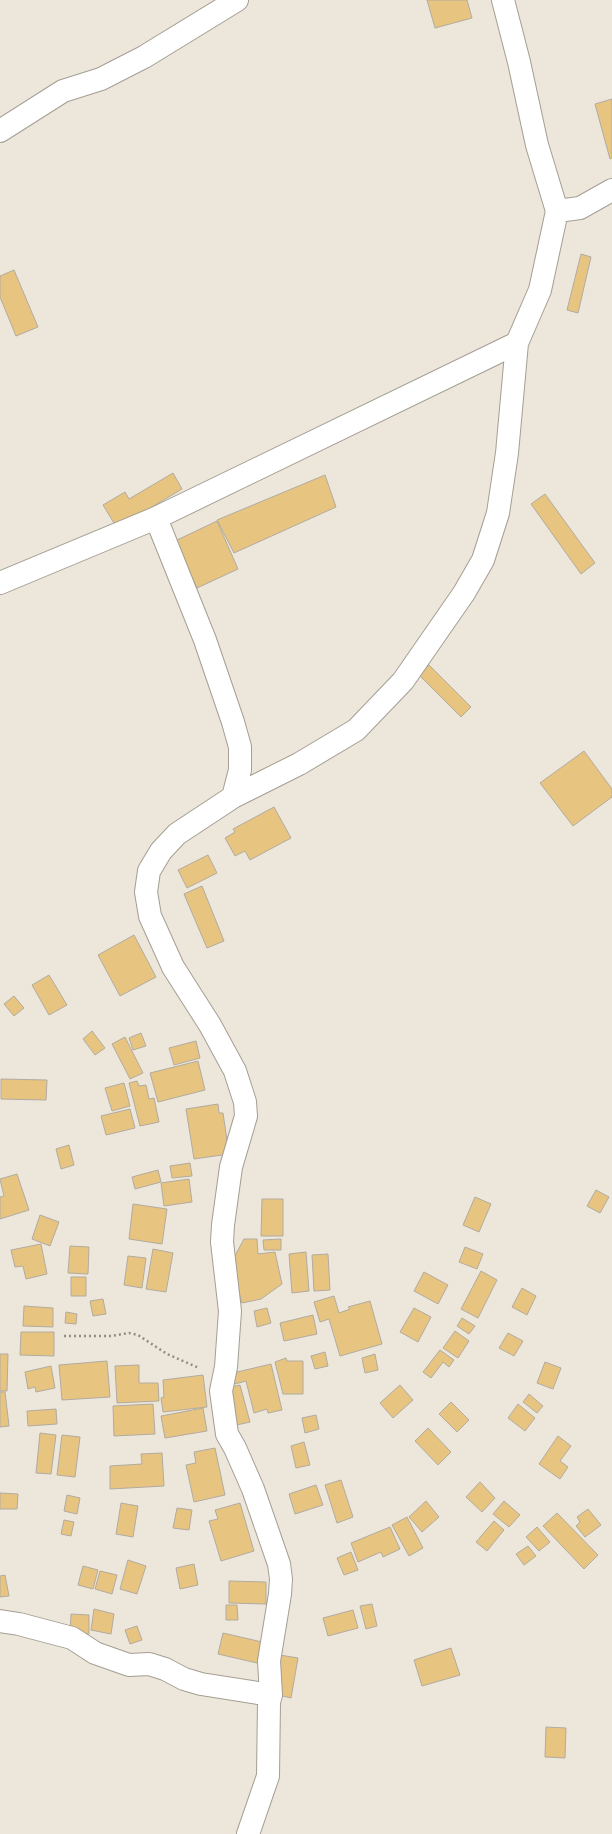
<svg xmlns="http://www.w3.org/2000/svg" width="612" height="1834" font-family="'Fira Sans',sans-serif">
  <rect width="100%" height="100%" fill="#ede7db"/>
  <path fill="#e8c481" stroke="#b1aba0" d="M427,0H467L472,18L435,28Z
    M612,99V158L610,159L595,104Z
    M581,254L591,257L578,313L567,310Z
    M14,270L38,327L16,336L0,297V276Z
    M173,473L182,489L117,528L103,505L125,492L129,499Z
    M325,475L336,507L234,553L217,520Z
    M545,494L595,563L581,574L531,504Z
    M217,521L238,569L197,588L175,541Z
    M429,665L471,707L461,717L419,675Z
    M584,751L612,789V797L573,826L540,783Z
    M274,807L291,838L250,860L245,851L235,856L225,838L235,832L233,829Z
    M208,855L217,873L187,888L178,870Z
    M202,886L224,941L207,948L184,894Z
    M134,935L156,977L120,996L98,955Z
    M49,975L67,1005L49,1015L32,985Z
    M14,996L24,1008L14,1016L4,1004Z
    M92,1031L105,1048L95,1055L83,1039Z
    M141,1033L146,1046L133,1050L129,1038Z
    M125,1037L143,1073L130,1079L112,1044Z
    M196,1041L200,1058L174,1065L169,1048Z
    M198,1061L205,1090L158,1102L150,1073Z
    M1,1079L47,1080L46,1100L1,1099Z
    M137,1081L139,1086L146,1085L149,1099L154,1098L159,1122L140,1126L129,1083Z
    M124,1083L130,1106L112,1111L105,1088Z
    M218,1104L219,1113H223L229,1154L194,1159L186,1109Z
    M130,1109L135,1128L106,1135L101,1116Z
    M69,1145L74,1165L61,1169L56,1149Z
    M190,1163L192,1176L172,1178L170,1166Z
    M158,1170L161,1182L135,1189L132,1177Z
    M17,1174L29,1210L0,1219V1197L4,1196L0,1179Z
    M189,1179L192,1202L164,1206L161,1183Z
    M596,1190L609,1197L600,1213L587,1206Z
    M475,1197L491,1204L479,1232L463,1225Z
    M262,1199H283V1236H261Z
    M133,1204L167,1209L162,1244L129,1239Z
    M40,1215L59,1222L50,1246L32,1239Z
    M244,1239H257L258,1254L275,1252L282,1284L261,1299L242,1303L231,1263Z
    M281,1239V1250H264L263,1240Z
    M41,1244L47,1274L26,1279L23,1266L15,1267L11,1250Z
    M70,1246L89,1247L88,1274L68,1273Z
    M465,1247L483,1254L477,1269L459,1262Z
    M153,1249L173,1253L166,1292L146,1289Z
    M306,1252L309,1291L292,1293L289,1254Z
    M328,1254L330,1290L314,1291L312,1255Z
    M128,1256L146,1258L142,1288L124,1285Z
    M481,1271L497,1280L478,1318L461,1309Z
    M424,1272L448,1285L438,1304L414,1291Z
    M71,1277H86V1296H71Z
    M522,1288L536,1296L527,1315L512,1307Z
    M334,1296L339,1313L350,1309L348,1307L370,1301L382,1344L340,1356L329,1319L320,1322L314,1302Z
    M103,1299L106,1314L93,1316L90,1301Z
    M24,1306L53,1308V1327L23,1326Z
    M267,1308L271,1323L257,1327L254,1311Z
    M414,1308L431,1317L418,1342L400,1332Z
    M66,1312L77,1314L76,1324L65,1323Z
    M313,1315L317,1334L284,1341L280,1323Z
    M462,1318L475,1326L469,1334L457,1326Z
    M455,1331L469,1341L458,1358L443,1348Z
    M21,1332H54V1356L20,1355Z
    M508,1333L523,1341L514,1356L499,1348Z
    M440,1350L454,1360L449,1367L443,1362L431,1378L423,1372Z
    M325,1352L328,1366L315,1369L311,1356Z
    M0,1354H8L7,1391H0Z
    M375,1354L378,1370L365,1373L362,1358Z
    M286,1358L287,1361H303V1394H283L275,1362Z
    M107,1361L110,1397L62,1400L59,1365Z
    M545,1362L561,1368L553,1389L537,1383Z
    M271,1364L282,1410L268,1413L267,1409L254,1413L246,1381L235,1384L233,1373Z
    M139,1365V1383H158L159,1401L117,1403L115,1366Z
    M51,1366L55,1388L36,1392L35,1387L28,1389L25,1372Z
    M203,1375L207,1407L163,1412L161,1398L164,1397L163,1380Z
    M240,1385L250,1422L232,1426L222,1389Z
    M400,1385L413,1400L393,1418L380,1403Z
    M0,1392H5L9,1426L0,1427Z
    M529,1394L543,1406L537,1413L523,1402Z
    M451,1402L469,1420L457,1432L439,1414Z
    M153,1404L155,1434L114,1436L113,1406Z
    M518,1404L535,1418L525,1431L508,1418Z
    M203,1408L207,1431L165,1438L161,1416Z
    M56,1409L57,1424L28,1426L27,1411Z
    M316,1415L319,1429L305,1433L302,1418Z
    M428,1428L451,1452L438,1465L415,1441Z
    M40,1433L56,1435L51,1474L36,1473Z
    M62,1435L80,1437L75,1477L57,1475Z
    M558,1436L571,1446L560,1461L568,1467L560,1479L539,1464Z
    M304,1442L310,1465L296,1468L291,1446Z
    M215,1448L225,1495L194,1502L186,1465L196,1463L194,1452Z
    M162,1453L164,1486L110,1489V1466L142,1464L141,1454Z
    M341,1480L353,1517L337,1523L325,1485Z
    M480,1482L495,1498L482,1512L466,1497Z
    M316,1485L323,1505L295,1514L289,1494Z
    M0,1493L18,1494L17,1509H0Z
    M67,1495L80,1498L77,1514L64,1511Z
    M426,1501L439,1517L422,1532L409,1517Z
    M504,1501L520,1515L509,1527L493,1514Z
    M121,1503L138,1506L133,1537L116,1534Z
    M240,1503L254,1551L221,1561L209,1521L218,1519L215,1510Z
    M177,1508L192,1510L189,1530L173,1528Z
    M588,1509L601,1525L585,1537L576,1526L580,1522L577,1517Z
    M557,1513L598,1555L584,1569L543,1526Z
    M407,1517L423,1548L409,1556L392,1525Z
    M64,1520L74,1522L71,1536L61,1534Z
    M494,1521L504,1530L487,1551L476,1542Z
    M390,1527L400,1549L383,1557L381,1552L358,1562L351,1543Z
    M537,1527L550,1542L539,1551L526,1537Z
    M528,1546L536,1556L524,1565L516,1554Z
    M351,1552L358,1570L344,1575L337,1558Z
    M128,1560L146,1566L137,1594L120,1589Z
    M194,1564L198,1585L180,1589L176,1568Z
    M83,1566L98,1570L93,1589L78,1585Z
    M100,1571L117,1575L112,1594L95,1589Z
    M5,1575L9,1596L0,1597V1576Z
    M229,1581L266,1582V1604L229,1603Z
    M372,1604L377,1626L366,1629L360,1606Z
    M226,1605H237L238,1620H226Z
    M94,1609L114,1614L111,1634L91,1630Z
    M353,1610L358,1628L328,1636L323,1618Z
    M71,1614L89,1615V1634L70,1633Z
    M137,1626L142,1640L130,1644L125,1630Z
    M223,1633L262,1642L257,1663L218,1654Z
    M451,1648L460,1675L422,1686L414,1660Z
    M280,1655L298,1658L291,1698L274,1694Z
    M546,1727L566,1728L565,1758L545,1757Z"/>
  <g fill="none" stroke-linecap="round" stroke-linejoin="round">
    <defs>
      <path id="minor" d="M0,131L63,91L101,79L144,57L237,0
        M557,211L580,208L612,190
        M156,518L205,640L233,722L240,747V770L233,797
        M0,583L156,518L517,343
        M0,1621L19,1624L72,1638L95,1653L129,1665L149,1664L165,1669L184,1679L201,1684L271,1695
        M248,1834L268,1776L269,1702L271,1695L269,1661L280,1594L281,1579L279,1564L253,1489L235,1448L227,1434L221,1391L226,1367L230,1311L222,1242L223,1225L231,1167L246,1116L245,1102L235,1071L210,1025L173,967L150,916L146,892L149,871L161,851L177,834L233,797L299,764L356,730L403,681L464,593L483,560L498,513L507,453L517,343L540,290L557,211L537,145L519,62L503,0"/>
    </defs>
    <use href="#minor" stroke="#a49e93" stroke-width="24"/>
    <path stroke="#918d84" stroke-width="2.5" stroke-dasharray="2 3" stroke-linecap="butt" d="M64,1336H111L129,1333L138,1335L167,1354L199,1368"/>
    <use href="#minor" stroke="#fff" stroke-width="22"/>
  </g>
</svg>
